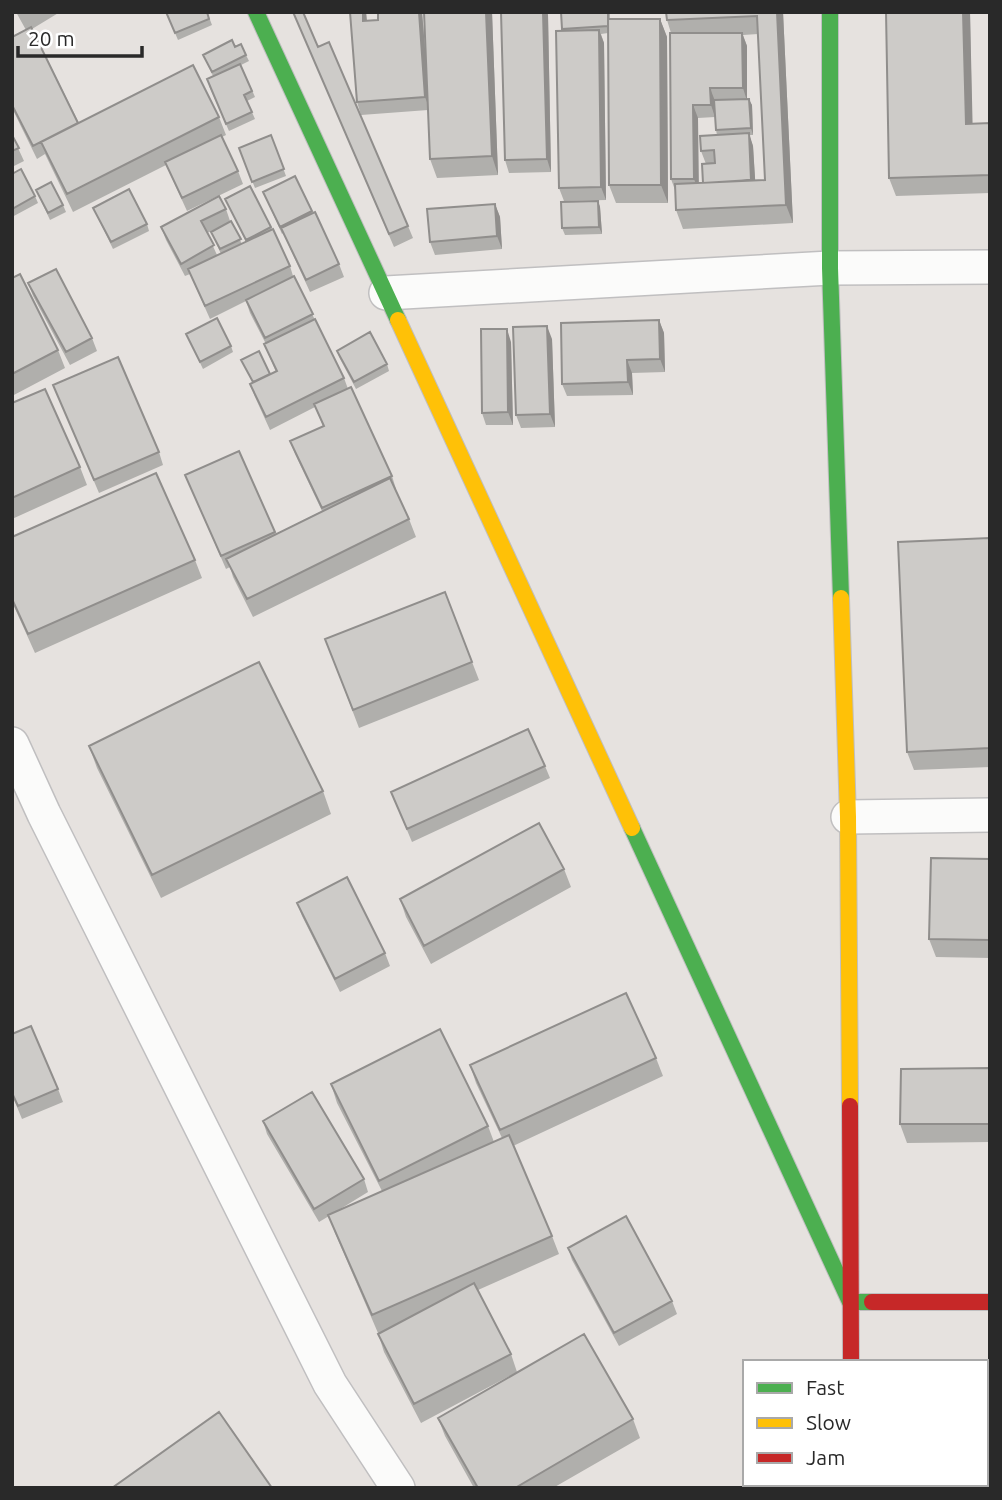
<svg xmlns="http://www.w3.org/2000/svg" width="1002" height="1500" font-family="Ubuntu,sans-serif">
  <rect width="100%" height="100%" fill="#e6e2df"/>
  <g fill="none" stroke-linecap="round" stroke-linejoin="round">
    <defs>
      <path id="street" d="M386,293L830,268L990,267
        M12,744L44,814L330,1384L398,1488
        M848,817L990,815
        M852,1484V1488"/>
      <path id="fast" d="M256,12L398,320
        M830,12V268L841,598
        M632,828L850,1302H872"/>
      <path id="slow" d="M398,320L632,828
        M841,598L848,817L850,1106"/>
      <path id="jam" d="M850,1106L851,1362
        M872,1302H990"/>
    </defs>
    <use href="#street" stroke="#c0bfc0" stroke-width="36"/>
    <use href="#fast" stroke="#c0bfc0" stroke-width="18"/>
    <use href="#slow" stroke="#c0bfc0" stroke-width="18"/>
    <use href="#jam" stroke="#c0bfc0" stroke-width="18"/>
    <use href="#street" stroke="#fbfbfa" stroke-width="33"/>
    <use href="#fast" stroke="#4caf50" stroke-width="16"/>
    <use href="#slow" stroke="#ffc107" stroke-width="16"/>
    <use href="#jam" stroke="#c62828" stroke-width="16"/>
  </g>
  <path fill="#b0afac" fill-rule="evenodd" d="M16,12H60L32,29L79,123L219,117L226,135L222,137L238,171L243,184L187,211L166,165L73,212L45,154L37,159L12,108V37L26,30Z
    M166,12H207L212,25L178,40Z
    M293,12H303L318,47L408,226L413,238L394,247Z
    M350,12H366L367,21L378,20V12H422L426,56L424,12H492L498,175L437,178L430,159L428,110L361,115L357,102Z
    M501,12H547L548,15L551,172L509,173L505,160Z
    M561,12H610V19H660L667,37L668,203H616L609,185L608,33L601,34L604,43L606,200L564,201L559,188L562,31Z
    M783,12L793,223L683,229L676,210L675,190L671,179V33L667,20ZM758,34L765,180H755L753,146L749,135H753L752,105L747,99V46L743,35ZM715,117L716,130L717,135L701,151L706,164L715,163L703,183H698V118Z
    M886,12H970L972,124L990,123V193L896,196L889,178Z
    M235,47L246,55L249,61L241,65L255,97L247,101L255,119L229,131L209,86L213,76L203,55Z
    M12,135L24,161L12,167Z
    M271,135L286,176L255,188L239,148Z
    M12,174L35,196L38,203L12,217Z
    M295,176L312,213L339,264L344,277L310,292L283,233L282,234L263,192Z
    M36,190L63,205L66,212L50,220Z
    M225,199L271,227L290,266L293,276L344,378L348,389L392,476L396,489L395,490L409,519L416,537L253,617L233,577L230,567L226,569L185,475L239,451L276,534L322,511L295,454L290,441L323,426L315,407L270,430L255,397L250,384L253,383L241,360L270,374L276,372L264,344H266L250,313L246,301L210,319L190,274L185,276L166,240L161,227L226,209L230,221L242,244L246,242ZM222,226L211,232L221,254L217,255L207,233Z
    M598,201L600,207L602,234L565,235L562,228Z
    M495,204L500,217L502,249L435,255L430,242Z
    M93,208L147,224L149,231L113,249Z
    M12,278L58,350L65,368L12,396Z
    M28,283L92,338L97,351L70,365L33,296Z
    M659,320L664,333L665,372L632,373L633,395L567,396L562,384Z
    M186,334L231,346L233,352L203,369Z
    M552,339L555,427L521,428L516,415Z
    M511,342L513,425H486L482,413Z
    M337,351L387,364L389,371L356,389L339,357Z
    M53,385L159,452L163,465L99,493Z
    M12,403L80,467L87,485L12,519Z
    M12,537L195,560L202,578L35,653L12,602Z
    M989,538L990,767L914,770L907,752Z
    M445,592L479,680L359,728L332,657Z
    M89,746L323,791L331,814L161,898L97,768Z
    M545,766L550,778L412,842L391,792Z
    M990,859V958L936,957L929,939Z
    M564,869L571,887L431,964L406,917L400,899Z
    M297,903L385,953L390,966L340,992L302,916Z
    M12,1034L58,1089L63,1102L22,1119L12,1095Z
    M656,1058L663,1076L513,1146L552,1236L559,1254L478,1290L511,1354L517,1372L421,1423L384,1352L378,1333L335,1233L329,1216L319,1222L267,1134L263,1121L364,1179L368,1192L337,1211L382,1191L337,1103L331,1084L488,1126L494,1142L502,1138L476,1083L470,1065Z
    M990,1068V1142L907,1143L900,1124Z
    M568,1248L672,1301L677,1314L619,1346L572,1260Z
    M438,1418L633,1419L640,1438L553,1488H474L445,1436Z"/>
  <path fill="#908e8c" d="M363,12H366L368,34L363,21Z
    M419,12H422L430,110L425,97Z
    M486,12H492L498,175L492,156Z
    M543,12H547L548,15L551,172L547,159Z
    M777,12H783L793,223L786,205Z
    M963,12H970L973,142L966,124Z
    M660,19L667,37L668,203L661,185Z
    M599,30L604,43L606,200L601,187Z
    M742,33L747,46V101L743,88Z
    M710,88L715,101V117L711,105Z
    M749,99L752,105L753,135L751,128Z
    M693,105L698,118L699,192L694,179Z
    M749,133L753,146L756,193L751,180Z
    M598,201L600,207L602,234L599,227Z
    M495,204L500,217L502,249L497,236Z
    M659,320L664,333L665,372L660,359Z
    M547,326L552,339L555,427L550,414Z
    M507,329L511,342L513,425L508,412Z
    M627,360L632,373L633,395L628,382Z"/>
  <path fill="#cdcbc8" stroke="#908e8c" stroke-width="2" d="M166,12H207L209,19L175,33Z
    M293,12H303L318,47L329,42L408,226L389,234Z
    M350,12H363V21L378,20V12H419L425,97L357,102Z
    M424,12H486L492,156L430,159Z
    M501,12H543L547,159L505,160Z
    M561,12H608V26L562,29Z
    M666,12H777L786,205L676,210L675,184L765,180L757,16L667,20Z
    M886,12H963L966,124L990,123V175L889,178Z
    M608,19H660L661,185H609Z
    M31,27L78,123L33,146L12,105V37Z
    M599,30L601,187L559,188L556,31Z
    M670,33H742L743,88H710L711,105H693L694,179H671Z
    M232,40L235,47L241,44L246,55L212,72L203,55Z
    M240,64L252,91L244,95L252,112L226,124L207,79Z
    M193,65L219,117L67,194L41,142Z
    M749,99L751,128L716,130L714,100Z
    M749,133L751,180L703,183L702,164L715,163L714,150L701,151L700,136Z
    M12,135L19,148L12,151Z
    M221,135L238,171L182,198L165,162Z
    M271,135L284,169L252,182L239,148Z
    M21,169L35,196L12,209V174Z
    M295,176L312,211L280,227L263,192Z
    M51,182L63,205L48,213L36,190Z
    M250,186L271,227L246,240L225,199Z
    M129,189L147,224L111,242L93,208Z
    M219,196L226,209L201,221L214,245L181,264L161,227Z
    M598,201L599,227L562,228L561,202Z
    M495,204L497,236L430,242L427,209Z
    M315,212L339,264L306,280L281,228Z
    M231,221L241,239L220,249L211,232Z
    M273,229L290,266L205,306L188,269Z
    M56,269L92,338L66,352L28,283Z
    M20,274L58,350L12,374V278Z
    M294,276L313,314L265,338L246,300Z
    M217,318L231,346L200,362L186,334Z
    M315,319L344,378L266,417L250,384L277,371L264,344Z
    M659,320L660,359L627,360L628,382L562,384L561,323Z
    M547,326L550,414L516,415L513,327Z
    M481,329H507L508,412L482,413Z
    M370,332L387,364L354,382L337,351Z
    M259,351L270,374L253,382L241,360Z
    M118,357L159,452L94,480L53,385Z
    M351,387L392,476L322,508L290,441L324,426L314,404Z
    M45,389L80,467L12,498V403Z
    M239,451L275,532L221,556L185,475Z
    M156,473L195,560L28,634L12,599V537Z
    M390,478L409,519L247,599L226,559Z
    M989,538L990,748L907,752L898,542Z
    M445,592L472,662L353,710L325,639Z
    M259,662L323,791L152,875L89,746Z
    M528,729L545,766L407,829L391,792Z
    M539,823L564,869L424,946L400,899Z
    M931,858L990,859V940L929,939Z
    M347,877L385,953L335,979L297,903Z
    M626,993L656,1058L500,1130L470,1065Z
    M31,1026L58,1089L18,1106L12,1093V1034Z
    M440,1029L488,1126L379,1181L331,1084Z
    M990,1068V1124H900L901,1069Z
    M312,1092L364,1179L314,1209L263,1121Z
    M509,1135L552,1236L372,1315L328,1215Z
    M626,1216L672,1301L614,1333L568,1248Z
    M474,1283L511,1354L414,1404L378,1334Z
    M584,1334L633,1419L515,1488H478L438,1418Z
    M986,1362H990V1488H911V1484H986Z
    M219,1412L272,1488H112Z"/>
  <rect width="1002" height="1500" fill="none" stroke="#292929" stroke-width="28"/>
  <rect x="743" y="1360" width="245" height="126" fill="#ffffff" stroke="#a9a9a9" stroke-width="2"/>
  <rect x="757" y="1383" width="35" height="10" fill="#4caf50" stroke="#a9a9a9" stroke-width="2"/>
  <text x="806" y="1395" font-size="21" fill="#292929">Fast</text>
  <rect x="757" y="1418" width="35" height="10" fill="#ffc107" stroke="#a9a9a9" stroke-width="2"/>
  <text x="806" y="1430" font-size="21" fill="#292929">Slow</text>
  <rect x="757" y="1453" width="35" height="10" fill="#c62828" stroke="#a9a9a9" stroke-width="2"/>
  <text x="806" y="1465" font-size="21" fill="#292929">Jam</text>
  <path d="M18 46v10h124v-10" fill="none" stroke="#292929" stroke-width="3.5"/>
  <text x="28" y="46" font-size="21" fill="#292929" stroke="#ffffff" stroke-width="5" paint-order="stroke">20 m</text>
</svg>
